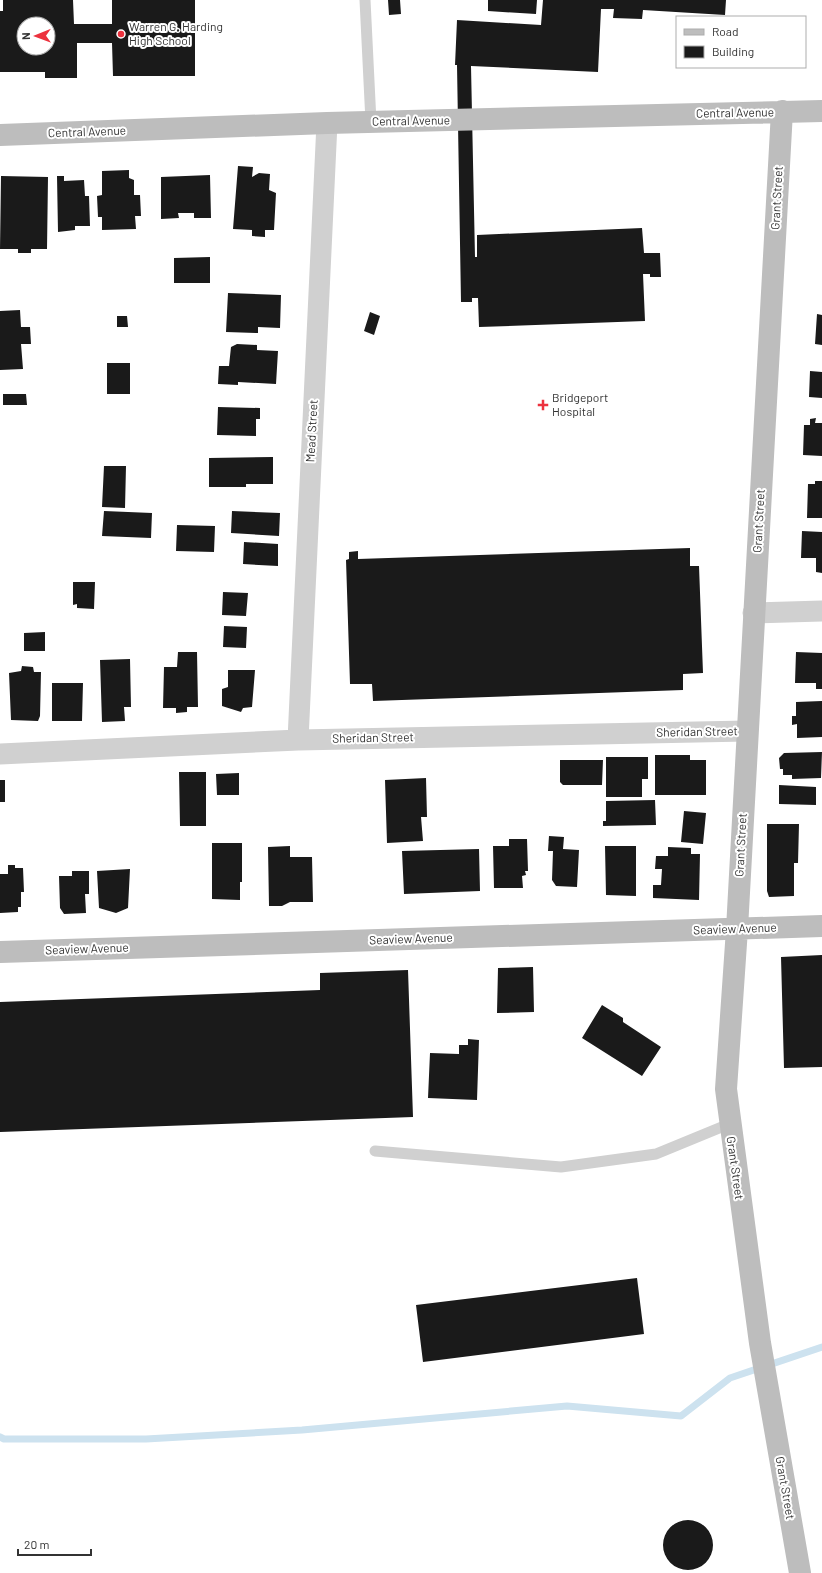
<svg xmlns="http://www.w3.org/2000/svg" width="822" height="1573" font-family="Barlow,sans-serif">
  <rect width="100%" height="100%" fill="#fff"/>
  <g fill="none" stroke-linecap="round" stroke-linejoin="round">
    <path stroke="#cde2ef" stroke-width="7" d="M0,1437L4,1439H146L302,1430L567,1406L681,1416L730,1378L822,1347"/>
  </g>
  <path fill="#1a1a1a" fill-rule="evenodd" d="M3,0H73L74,24H112V0H195V76H113L112,43H77V78H45V72H0V11H3ZM24,24H48V48H24Z
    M388,0H400L401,14L389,15Z
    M488,0H537L536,14L488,11Z
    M543,0H726L725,15L643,10L642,19L613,18L614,9H601L598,72L471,66L475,257H477V235L642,228L644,253H660L661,277H650V274H643L645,321L479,327L478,298H472V302H461L457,65H455L457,20L541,25Z
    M238,166L253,167L252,177L259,173L270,174L269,190L276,193L274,230H265V237L252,236V230L233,229Z
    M129,170V178L134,180V195H140L141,216H135L136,229L102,230V217H98L97,196L102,195V171Z
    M210,175L211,218H194V213H178L179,218L161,219V177Z
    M1,176L48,177L47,249H31V253H18V249H0Z
    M57,176H64V181L84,180L85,196H89L90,226H75V230L58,232Z
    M210,257V283H174V258Z
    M228,293L281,295L280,328L258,327V333L226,332Z
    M20,310L21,327H30L31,344H21L23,369L0,370V311Z
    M370,312L380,316L374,335L364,331Z
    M817,314L822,315V345L815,344Z
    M117,316H127L128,327H117Z
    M237,344L257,345V350L278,351L276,384L238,382V385L218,384L219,366H229L231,347Z
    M107,363H130V394H107Z
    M810,371L822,372V398L809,397Z
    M3,394H26L27,405H3Z
    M218,407L260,408V419H256V436L217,435Z
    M816,418L815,423H822V456L803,455L804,425H810V419Z
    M273,457V484H246V487H209V458Z
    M104,466H126L125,508L102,507Z
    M815,481H822V518H807L808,484H815Z
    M104,511L152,513L151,538L102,536Z
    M232,511L280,513L279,536L231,533Z
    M177,525L215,526L214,552L176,551Z
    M802,531L822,532V573L816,572V558H801Z
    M244,542L278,544V566L243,564Z
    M690,548V566H699L703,673L683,674V690L373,701L372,684H350L346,560L349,559V552L358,551V559Z
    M73,582H95L94,609L77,608V604L73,605Z
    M223,592L248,593L246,616L222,615Z
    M224,626L247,627L246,648L223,647Z
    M45,632V651H24V633Z
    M178,652H197L198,707H187V712L176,713V708H163L164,667H177Z
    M796,652L822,653V689H816V683H795Z
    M130,659L131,707H124L125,721L102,722L100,660Z
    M22,666L33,667L34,672H41L40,716L38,721L11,720L9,673L21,671Z
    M228,670H255L252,707L243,708L241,712L222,706V689L228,687Z
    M52,683H83L82,721H52Z
    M822,701V737L797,738V724L792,725V716H796V702Z
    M822,752L821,778L792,779V775H783V769H780L779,758L784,753Z
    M655,755H690V760H706V795H655Z
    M606,757H648V779H642V797H606Z
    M560,760H603L602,785H563L560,782Z
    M179,772H206V826H180Z
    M239,773V795H217L216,774Z
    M426,778L427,817H421L423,841L387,843L385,780Z
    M0,780H5V802H0Z
    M779,785L816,787V805L779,804Z
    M655,800L656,825L603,826V821H606V801Z
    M684,811L706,813L703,844L681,842Z
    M767,824H799L798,863H794V896L769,897L767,891Z
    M549,836L564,837L563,849L579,850L577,887L556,886L552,880L553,851H548Z
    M509,839H527L528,871H525L526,875L522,876L523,888H494L493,846H509Z
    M212,843H242V882H240V900L212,899Z
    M290,846V857H312L313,902H290L282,906H269L268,847Z
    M605,846H636V896L606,895Z
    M668,847L691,848V854H700L699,900L653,898V885H661L662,869H655L656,856H668Z
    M479,849L480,891L404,894L402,851Z
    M8,865H15V868H23L24,892H21V907H18V912L0,913V874H8Z
    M130,869L128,908L116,913L99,908L97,871Z
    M72,871H89V894H85L86,913L64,914L60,908L59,876H72Z
    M822,955V1067L784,1068L781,957Z
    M533,967L534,1012L497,1013L498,968Z
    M408,970L413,1117L0,1132V1002L320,990V973Z
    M602,1005L623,1018V1022L661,1047L642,1076L582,1038Z
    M468,1039L479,1040L477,1100L428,1098L430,1053L459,1054V1045H468Z
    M637,1278L644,1334L423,1362L416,1305Z
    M663 1545a25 25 0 1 1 50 0a25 25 0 1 1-50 0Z"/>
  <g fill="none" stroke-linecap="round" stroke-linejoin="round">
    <path stroke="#d0d0d0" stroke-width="11" d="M365,0L371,122
      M375,1151L561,1167L656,1154L729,1124"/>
    <path stroke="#d0d0d0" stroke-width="21" d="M753,613L822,611
      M298,740L327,123
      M0,754L298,740L747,731"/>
    <path stroke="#bdbdbd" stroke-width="22" d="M782,111L737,929L726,1089L760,1343L800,1573
      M0,135L327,123L822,111
      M0,952L822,926"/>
  </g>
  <g fill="#ec323e" stroke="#fff" stroke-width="1.5">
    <circle cx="121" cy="34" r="4"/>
    <path d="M541 399h4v4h4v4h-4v4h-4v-4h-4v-4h4z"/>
  </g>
  <g text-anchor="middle" stroke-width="4" stroke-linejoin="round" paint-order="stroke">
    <g font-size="12" fill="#333" stroke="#fff" text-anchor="start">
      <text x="129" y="31">Warren G. Harding<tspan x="129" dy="14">High School</tspan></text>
      <text x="552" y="402">Bridgeport<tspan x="552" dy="14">Hospital</tspan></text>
    </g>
    <g font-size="12" fill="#333" stroke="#fff">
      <text transform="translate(735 113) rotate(-1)" y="4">Central Avenue</text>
      <text transform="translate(411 121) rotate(-1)" y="4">Central Avenue</text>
      <text transform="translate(87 132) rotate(-2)" y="4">Central Avenue</text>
      <text transform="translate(777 198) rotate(-87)" y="4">Grant Street</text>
      <text transform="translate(312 431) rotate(-87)" y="4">Mead Street</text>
      <text transform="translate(759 521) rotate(-87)" y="4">Grant Street</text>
      <text transform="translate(697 732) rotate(-1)" y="4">Sheridan Street</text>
      <text transform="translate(373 738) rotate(-1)" y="4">Sheridan Street</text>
      <text transform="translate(741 845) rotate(-87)" y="4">Grant Street</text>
      <text transform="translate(735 929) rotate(-2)" y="4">Seaview Avenue</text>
      <text transform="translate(411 939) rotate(-2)" y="4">Seaview Avenue</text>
      <text transform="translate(87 949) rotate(-2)" y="4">Seaview Avenue</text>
      <text transform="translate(735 1168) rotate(82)" y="4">Grant Street</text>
      <text transform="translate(785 1488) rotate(80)" y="4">Grant Street</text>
    </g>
  </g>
  <rect x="676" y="16" width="130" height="52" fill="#ffffff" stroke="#adadad"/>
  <rect x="684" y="29" width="20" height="6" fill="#bdbdbd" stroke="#adadad"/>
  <text x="712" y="36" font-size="12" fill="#333333">Road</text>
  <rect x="684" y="46" width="20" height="12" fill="#1a1a1a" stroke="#adadad"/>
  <text x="712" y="56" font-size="12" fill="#333333">Building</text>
  <g transform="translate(36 36) rotate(269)"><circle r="19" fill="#ffffff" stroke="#adadad"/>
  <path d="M0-3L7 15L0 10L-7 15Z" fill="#ec323e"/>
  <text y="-6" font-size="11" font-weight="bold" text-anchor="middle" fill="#333333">N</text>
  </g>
  <path d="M18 1549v6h73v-6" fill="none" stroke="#333333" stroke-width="2"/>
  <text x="24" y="1549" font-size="12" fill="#333333" stroke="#ffffff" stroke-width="3" paint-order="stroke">20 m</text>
</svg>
